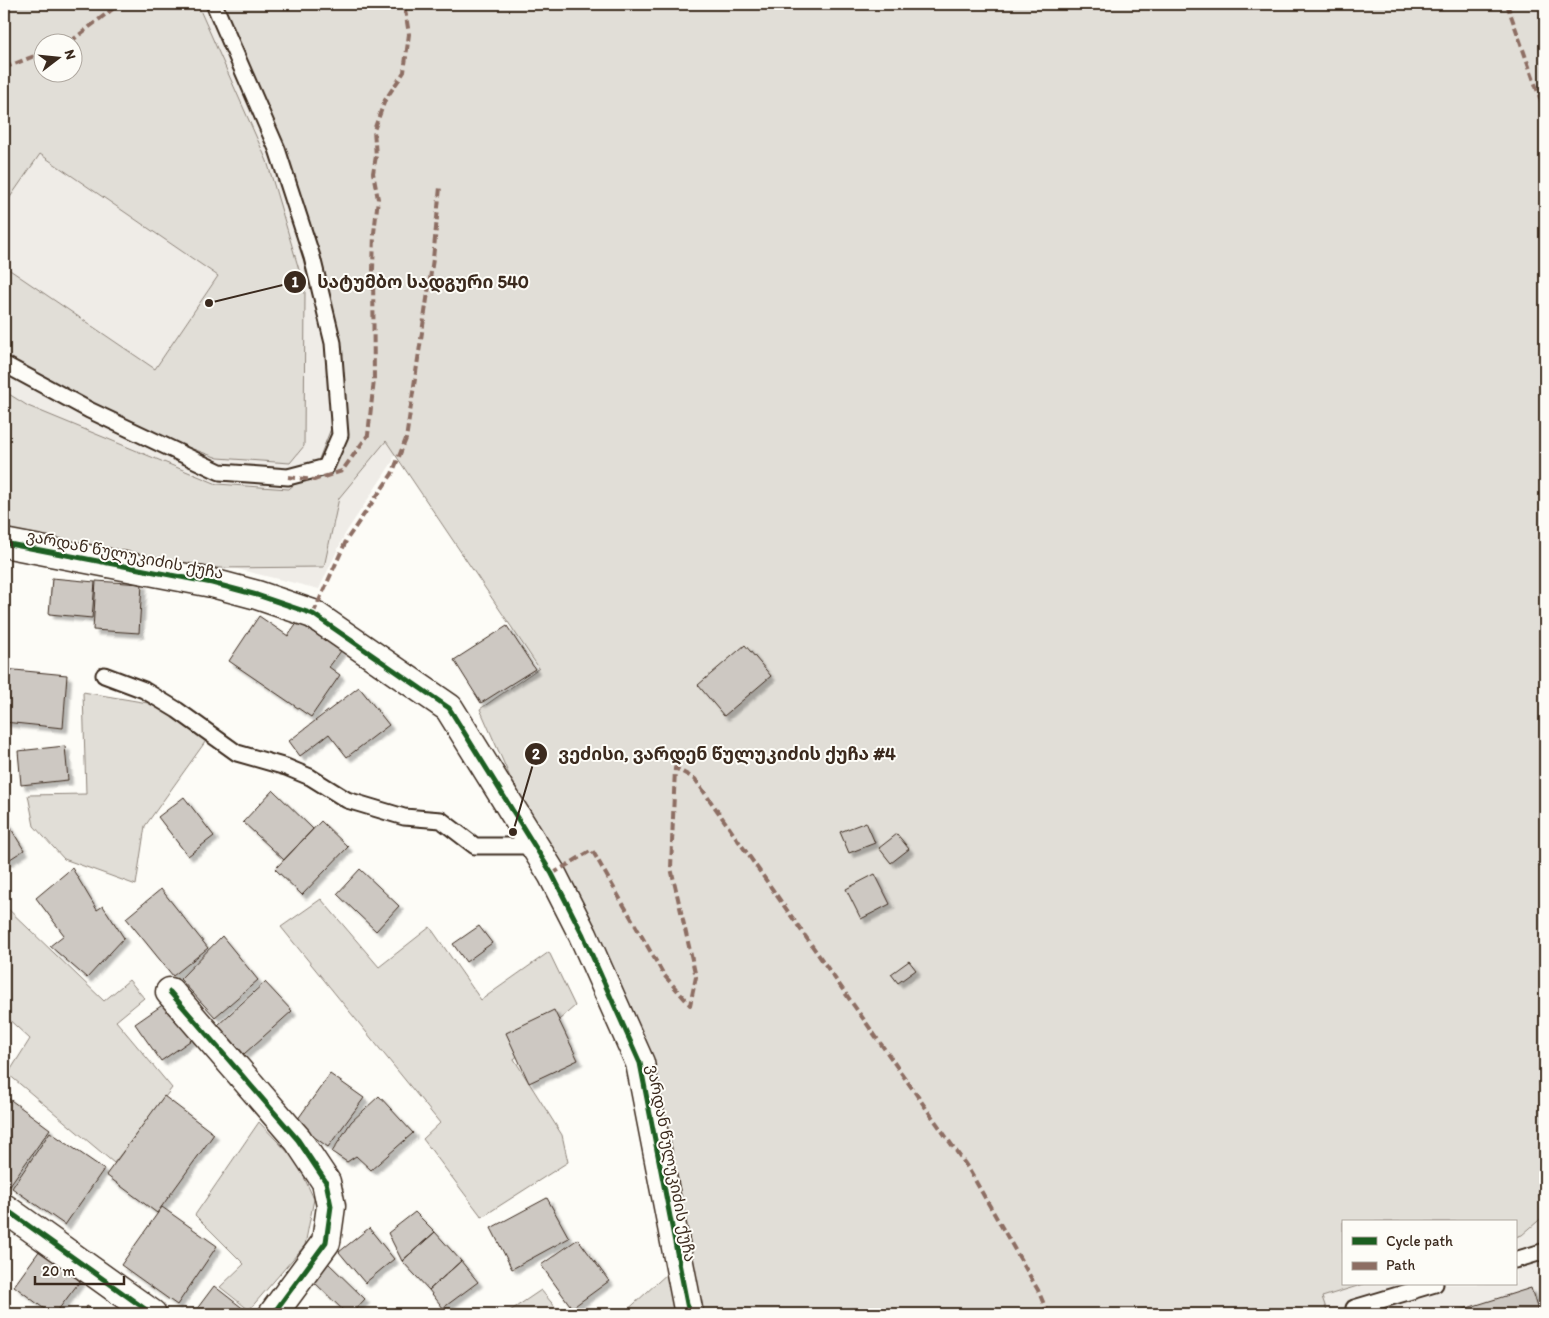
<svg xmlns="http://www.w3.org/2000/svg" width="1549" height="1318" font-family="Itim,'Noto Sans Georgian',sans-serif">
  <defs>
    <filter id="shadow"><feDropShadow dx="4.5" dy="4.5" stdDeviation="1" flood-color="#0004"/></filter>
  </defs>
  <rect width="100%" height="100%" fill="#fdfcf7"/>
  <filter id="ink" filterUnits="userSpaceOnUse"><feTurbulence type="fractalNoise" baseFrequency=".02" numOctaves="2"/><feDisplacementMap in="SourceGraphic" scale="10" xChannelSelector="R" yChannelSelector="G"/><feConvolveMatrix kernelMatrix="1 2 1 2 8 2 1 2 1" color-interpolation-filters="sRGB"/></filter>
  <g filter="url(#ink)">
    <path fill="#efece7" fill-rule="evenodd" d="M4,4H634L405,379L393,461L345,534L319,589L180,555L4,527ZM42,42H72V72H42Z
      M1545,1215V1314H1328L1322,1297L1364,1284H1515V1237L1522,1235Z"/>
    <path fill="#e1ded7" stroke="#8e847a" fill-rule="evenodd" d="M4,4H195L200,10L267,161L305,290L304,446L290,463L218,458L90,412L4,364V266L155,369L218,276L40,154L4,206ZM42,42H72V72H42Z
      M221,4H1545V1215L1522,1235L1515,1237V1222H1343V1284H1364L1322,1297L1328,1314H698L645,1039L549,842L510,777L480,709L539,668L386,441L339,498L324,567L219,568L101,553L4,529V391L28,406L217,484L289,489L317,464L332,426L335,338Z
      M83,692L148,703L213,731L145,826L136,885L64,859L34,826L28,795L86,794Z
      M321,899L379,967L430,927L481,1000L549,952L575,1006L514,1059L562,1135L568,1162L482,1217L423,1139L440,1123L281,927Z
      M4,905L104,1001L129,980L144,998L116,1021L172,1088L114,1163L8,1074L30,1039L4,1015Z
      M259,1122L297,1162L314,1199L305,1245L249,1310L220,1287L244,1264L195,1215Z
      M669,1272L676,1314H623Z
      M541,1290L561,1314H508L507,1313Z"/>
    <path fill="#cdc8c2" stroke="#3b2a1e" filter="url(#shadow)" d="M52,578L95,582L92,618L49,614Z
      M96,581L142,584L139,633L93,630Z
      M259,616L288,636L298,622L341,651L329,667L340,675L311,717L229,661Z
      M507,626L535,669L481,703L454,660Z
      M745,645L771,676L724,716L698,685Z
      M4,669L67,675L63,728L4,722Z
      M359,687L389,725L347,757L329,734L300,756L289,741Z
      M65,746L68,780L21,785L18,751Z
      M273,790L313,829L284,860L243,822Z
      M184,797L214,836L188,856L158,817Z
      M4,817L24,850L4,863Z
      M321,821L348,847L302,895L275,869Z
      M866,822L875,843L849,853L840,832Z
      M897,834L909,849L891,863L879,848Z
      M72,868L97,910L103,906L124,938L87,978L50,946L64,935L36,898Z
      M360,869L399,906L376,931L337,894Z
      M875,874L890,904L861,919L846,889Z
      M161,889L208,948L173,976L126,918Z
      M479,926L492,943L466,962L453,944Z
      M222,936L258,980L215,1017L180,979Z
      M909,961L916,970L898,983L891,974Z
      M265,982L292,1011L244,1054L218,1025Z
      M171,999L197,1036L161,1061L135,1024Z
      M554,1010L578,1060L529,1083L506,1033Z
      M330,1074L364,1098L328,1147L295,1123Z
      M4,1095L50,1129L10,1185L4,1180Z
      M164,1096L214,1134L157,1213L106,1175Z
      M379,1096L413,1133L371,1170L356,1156L347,1162L332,1152L351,1122Z
      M50,1132L104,1169L65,1225L12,1188Z
      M547,1198L569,1238L512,1269L491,1228Z
      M162,1207L217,1246L177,1305L121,1265Z
      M415,1212L435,1232L402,1261L388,1233Z
      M369,1228L394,1259L365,1283L339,1252Z
      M435,1232L461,1261L429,1290L402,1261Z
      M578,1239L609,1281L572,1308L541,1265Z
      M40,1250L80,1281L55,1314H51L14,1286Z
      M461,1261L478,1282L443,1308L429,1290Z
      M327,1262L365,1299L351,1314H347L311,1279Z
      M214,1286L250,1314H193Z
      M1531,1288L1539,1314H1448Z
      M87,1306L99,1314H82Z"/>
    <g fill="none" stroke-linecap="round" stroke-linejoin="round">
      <defs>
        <path id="lane" d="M4,364L89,410L220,472L288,477L326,467L340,435L333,343L312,257L277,149L214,4
          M104,675L144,690L177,710L237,753L286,767L310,777L347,800L404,817L441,820L475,846H535
          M1515,1260L1545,1251
          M1356,1314L1354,1308L1435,1284"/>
        <path id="street" d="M4,543L212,583L257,595L313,614L449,708L552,874L583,935L640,1063L689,1314
          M170,992L298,1140L326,1182L331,1206L326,1242L273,1314
          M4,1208L152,1314"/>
      </defs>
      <use href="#lane" stroke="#3b2a1e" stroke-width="19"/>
      <use href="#street" stroke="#3b2a1e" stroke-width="31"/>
      <use href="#lane" stroke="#fdfcf7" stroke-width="15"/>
      <use href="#street" stroke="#fdfcf7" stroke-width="28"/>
      <path stroke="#8d6e63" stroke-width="4" stroke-dasharray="8 4" stroke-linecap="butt" d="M1507,4L1545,112
        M70,42L119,4
        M4,68L42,53
        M288,477L314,480L342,471L368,435L374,380L373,270L374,233L378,199L373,173L376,156L374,130L385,100L404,72L409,34L404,4
        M313,614L347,539L392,474L406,439L433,259L440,187
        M552,874L592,850L664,975L690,1005L696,977L671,868L675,768L695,779L968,1168L1038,1290L1048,1314"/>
      <defs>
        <path id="cycleway" d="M4,543L212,583L257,595L313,614L449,708L552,874L583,935L640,1063L689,1314
          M170,992L298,1140L326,1182L331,1206L326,1242L273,1314
          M4,1208L152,1314"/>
      </defs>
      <use href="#cycleway" stroke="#fdfcf7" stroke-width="8"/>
      <use href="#cycleway" stroke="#1b5e20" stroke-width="5"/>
    </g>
  </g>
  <g text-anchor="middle" stroke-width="4" stroke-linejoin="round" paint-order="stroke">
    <g font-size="16" fill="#3b2a1e" stroke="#fdfcf7">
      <text transform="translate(125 554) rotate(11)" y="6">ვარდან წულუკიძის ქუჩა</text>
      <text transform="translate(672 1163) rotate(79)" y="6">ვარდან წულუკიძის ქუჩა</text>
    </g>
  </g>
  <path fill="none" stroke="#3b2a1e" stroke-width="2" d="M209 303L295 282M513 832L536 754"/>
  <g fill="#3b2a1e" stroke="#fdfcf7" stroke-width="2">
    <circle cx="209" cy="303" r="5"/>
    <circle cx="513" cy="832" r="5"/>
    <circle cx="295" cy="282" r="12"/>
    <circle cx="536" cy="754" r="12"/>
  </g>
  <g font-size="15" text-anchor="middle" font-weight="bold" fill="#fff">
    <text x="295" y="287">1</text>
    <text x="536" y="759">2</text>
  </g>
  <g font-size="18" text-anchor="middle" font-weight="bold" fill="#3b2a1e" stroke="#fdfcf7" stroke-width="4" stroke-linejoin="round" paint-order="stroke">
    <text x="423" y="288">სატუმბო სადგური 540</text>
    <text x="727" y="760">ვეძისი, ვარდენ წულუკიძის ქუჩა #4</text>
  </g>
  <rect width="1549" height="1318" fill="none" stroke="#fdfcf7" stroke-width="20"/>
  <rect x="10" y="10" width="1529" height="1298" fill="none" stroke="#3b2a1e" stroke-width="2" filter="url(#ink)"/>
  <rect x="1342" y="1220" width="175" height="65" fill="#fdfcf7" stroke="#afa8a0"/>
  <rect x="1352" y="1237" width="25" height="8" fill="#1b5e20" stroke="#afa8a0"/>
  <text x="1386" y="1246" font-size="15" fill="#3b2a1e">Cycle path</text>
  <rect x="1352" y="1262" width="25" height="8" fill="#8d6e63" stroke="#afa8a0"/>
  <text x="1386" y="1270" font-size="15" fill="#3b2a1e">Path</text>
  <g transform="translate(58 58) rotate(74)"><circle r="24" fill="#fdfcf7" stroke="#afa8a0"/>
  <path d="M0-4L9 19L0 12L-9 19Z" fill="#3b2a1e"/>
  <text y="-8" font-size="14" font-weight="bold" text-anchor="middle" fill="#3b2a1e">N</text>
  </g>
  <path d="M35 1276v8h89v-8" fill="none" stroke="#3b2a1e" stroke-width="2.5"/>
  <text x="42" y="1276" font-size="15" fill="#3b2a1e" stroke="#fdfcf7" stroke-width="4" paint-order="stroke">20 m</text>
</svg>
